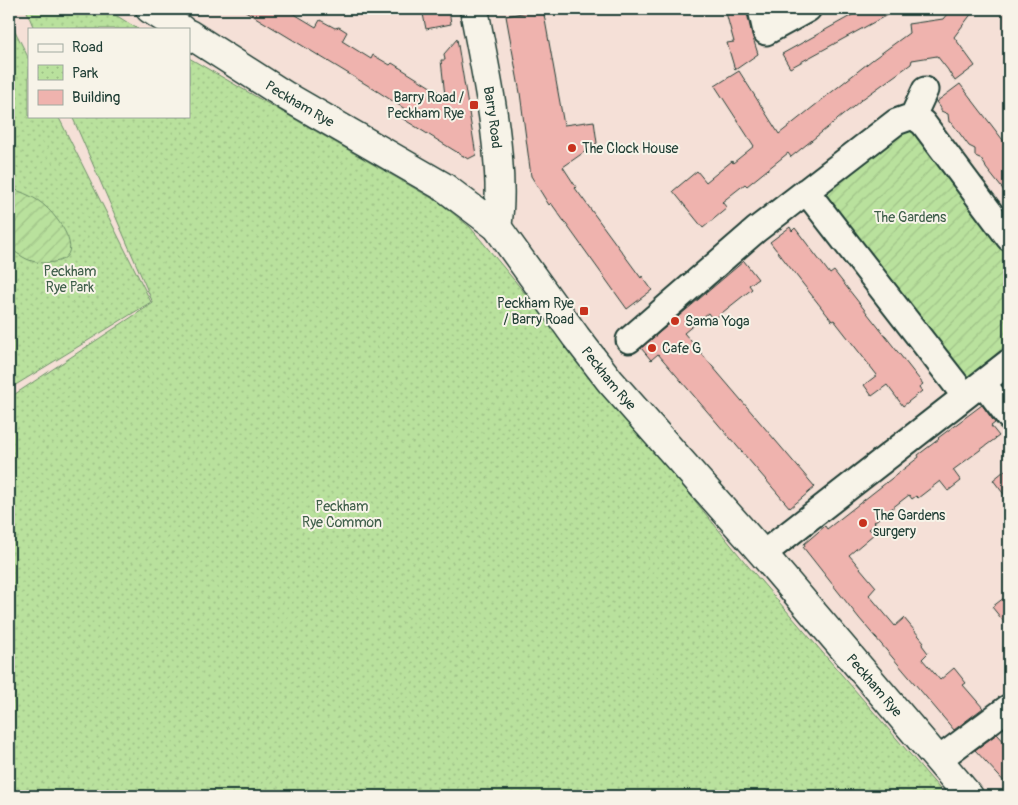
<svg xmlns="http://www.w3.org/2000/svg" width="1018" height="805" font-family="Pangolin,sans-serif">
  <defs>
    <pattern id="park-dots" width="8" height="8" patternUnits="userSpaceOnUse" patternTransform="scale(1.25)"><rect width="8" height="8" fill="#b9e19d"/><path d="M2 2h.1M6 6h.1" fill="none" stroke="#9fc288" stroke-width="1.8" stroke-linecap="round"/></pattern>
    <pattern id="garden-furrows" width="10" height="10" patternUnits="userSpaceOnUse" patternTransform="scale(1.25)"><rect width="10" height="10" fill="#b9e19d"/><path d="M-1 1l2-2M0 10L10 0M9 11l2-2" fill="none" stroke="#9fc288"/></pattern>
  </defs>
  <rect width="100%" height="100%" fill="#f5e0d7"/>
  <filter id="ink" filterUnits="userSpaceOnUse"><feTurbulence type="fractalNoise" baseFrequency=".02" numOctaves="2"/><feDisplacementMap in="SourceGraphic" scale="10" xChannelSelector="R" yChannelSelector="G"/><feConvolveMatrix kernelMatrix="1 2 1 2 8 2 1 2 1" color-interpolation-filters="sRGB"/></filter>
  <g filter="url(#ink)">
    <path fill="url(#park-dots)" stroke="#6c8f68" d="M26,9H106L138,29H34Z
      M9,19L29,59V116H58L151,302L9,389Z
      M189,58L440,203L470,227L583,363L748,566L946,796H9V398L153,303L72,116H189Z"/>
    <path fill="url(#garden-furrows)" stroke="#6c8f68" d="M910,123L1009,246V355L964,389L813,193Z
      M9,187C23,193 36,197 46,207C57,217 85,252 59,261C50,263 41,264 32,261C24,259 16,252 9,248Z"/>
    <path fill="#efb3ae" stroke="#1f3d34" d="M242,9H286L316,27L320,20L335,28L339,27L347,32L342,41L371,59L373,55L390,65L392,63L445,96L441,60H445L444,54L457,39L476,155L468,159L400,117L405,109L377,91Z
      M422,9H449L451,24L426,29Z
      M543,9L564,125L594,121L597,143L563,167L576,187L575,188L641,278L642,276L652,290L627,309L551,203L549,205L531,176L520,93L506,16Z
      M725,9H746L752,35L758,54L735,70L727,43L734,42Z
      M863,9H898L790,68L782,54Z
      M951,9H975L954,37L975,66L955,81L949,72L948,70L937,56L912,60L911,64L861,100L853,107L791,157L788,153L747,186L745,184L722,202L727,208L703,228L673,191L697,171L706,182L732,161L733,163L754,146L715,86L739,71L779,134L872,60L909,33L908,24L943,19Z
      M960,84L1009,148V197L986,168L985,165L980,158L975,156V149L969,146L952,123L949,122L948,114L941,111V108L936,102Z
      M790,227L792,231L795,228L830,274L834,271L923,384L919,387L922,391L903,406L887,385L872,396L864,385L877,375L834,320L832,321L770,242Z
      M744,261L758,279L749,285L752,289L713,320L708,313L684,333L815,487L790,508L658,354L651,360L641,348Z
      M982,405L995,423L991,426L999,436L953,470L961,481L948,491L940,481L918,498L916,496L912,499L909,495L874,522L876,524L869,529L874,534L849,555L876,587L869,595L895,626L904,618L924,642L922,645L928,653L922,659L940,680L954,668L966,683L963,685L983,708L954,730L859,618L803,547L805,546L804,544L825,526L827,529L919,457L918,455L939,439L938,438Z
      M1009,467V501L993,480Z
      M1009,594V628L992,607Z
      M997,734L1009,747V787L975,750Z"/>
    <g fill="none" stroke-linecap="round" stroke-linejoin="round">
      <defs>
        <path id="minor" d="M761,9L766,32L808,9
          M913,116L923,123L1009,238
          M806,191L965,396
          M629,340L756,230L896,122L913,116L925,90
          M983,383L1009,417
          M763,554L1009,362
          M938,760L1009,707"/>
        <g id="major">
          <path d="M150,9L181,29"/>
          <path id="s1" d="M474,9C483,58 494,108 498,158C500,181 501,204 497,227"/>
          <path id="s2" d="M189,34L286,96L444,187L497,227L576,337L610,381L763,554L969,796"/>
        </g>
      </defs>
      <use href="#minor" stroke="#1f3d34" stroke-width="29"/>
      <use href="#major" stroke="#1f3d34" stroke-width="31"/>
      <use href="#minor" stroke="#f7f3e8" stroke-width="25"/>
      <use href="#major" stroke="#f7f3e8" stroke-width="28"/>
    </g>
  </g>
  <g fill="#c8321e" stroke="#f7f3e8" stroke-width="2">
    <rect x="469" y="100" width="10" height="10" rx="2.5"/>
    <circle cx="572" cy="148" r="5"/>
    <rect x="579" y="306" width="10" height="10" rx="2.5"/>
    <circle cx="675" cy="321" r="5"/>
    <circle cx="652" cy="348" r="5"/>
    <circle cx="863" cy="523" r="5"/>
  </g>
  <g text-anchor="middle" stroke-width="4" stroke-linejoin="round" paint-order="stroke">
    <g font-size="14" fill="#1f3d34" stroke="#f7f3e8" text-anchor="start">
      <text x="464" y="102" text-anchor="end">Barry Road /<tspan x="464" dy="16">Peckham Rye</tspan></text>
      <text x="582" y="153">The Clock House</text>
      <text x="574" y="308" text-anchor="end">Peckham Rye<tspan x="574" dy="16">/ Barry Road</tspan></text>
      <text x="685" y="326">Sama Yoga</text>
      <text x="662" y="353">Cafe G</text>
      <text x="873" y="520">The Gardens<tspan x="873" dy="16">surgery</tspan></text>
    </g>
    <g font-size="14" fill="#1f3d34" stroke="#f7f3e8">
      <text dy="5" stroke="none"><textPath href="#s2" startOffset="131">Peckham Rye</textPath></text>
      <text dy="5" stroke="none"><textPath href="#s1" startOffset="110">Barry Road</textPath></text>
      <text dy="5" stroke="none"><textPath href="#s2" startOffset="552">Peckham Rye</textPath></text>
      <text dy="5" stroke="none"><textPath href="#s2" startOffset="958">Peckham Rye</textPath></text>
    </g>
    <g font-size="14" fill="#3e5e49" stroke="#f7f3e8">
      <text x="910" y="222">The Gardens</text>
      <text x="70" y="276">Peckham<tspan x="70" dy="16">Rye Park</tspan></text>
      <text x="342" y="511">Peckham<tspan x="342" dy="16">Rye Common</tspan></text>
    </g>
  </g>
  <rect width="1018" height="805" fill="none" stroke="#f7f3e8" stroke-width="30"/>
  <rect x="15" y="15" width="988" height="775" fill="none" stroke="#1f3d34" stroke-width="2" filter="url(#ink)"/>
  <rect x="28" y="28" width="162" height="90" fill="#f7f3e8" stroke="#a1aaa0"/>
  <rect x="38" y="44" width="25" height="8" fill="#f7f3e8" stroke="#a1aaa0"/>
  <text x="72" y="52" font-size="15" fill="#1f3d34">Road</text>
  <rect x="38" y="65" width="25" height="15" fill="url(#park-dots)" stroke="#a1aaa0"/>
  <text x="72" y="78" font-size="15" fill="#1f3d34">Park</text>
  <rect x="38" y="90" width="25" height="15" fill="#efb3ae" stroke="#a1aaa0"/>
  <text x="72" y="102" font-size="15" fill="#1f3d34">Building</text>
</svg>
